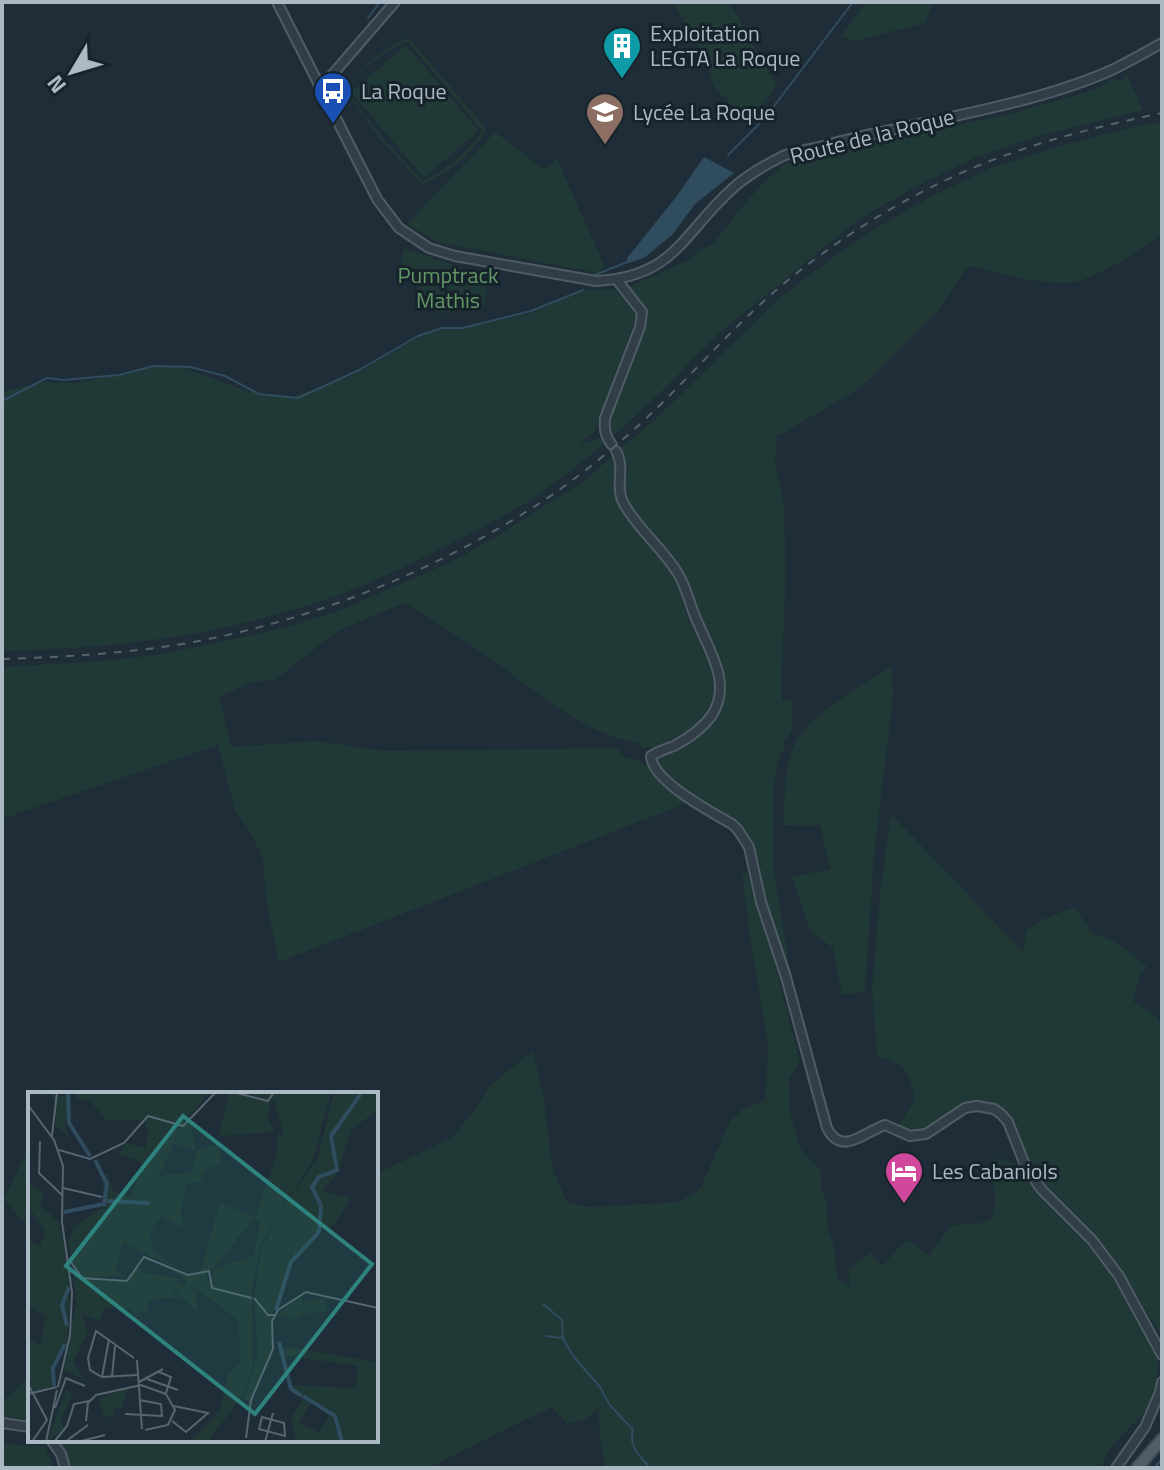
<svg xmlns="http://www.w3.org/2000/svg" width="1164" height="1470" font-family="'Titillium Web',sans-serif">
  <rect width="100%" height="100%" fill="#1e2d37"/>
  <path fill="#203836" fill-rule="evenodd" d="M672,2H729L777,86L751,117L736,110L714,87L702,52Z
    M866,2H934L925,23L854,41L841,36Z
    M407,38L411,40L484,126L486,131C473,154 448,174 424,184L421,183L381,140L345,91C360,68 382,48 407,38ZM404,42H408L482,131C468,152 448,167 426,180H422L383,138L349,94C353,72 386,52 404,42Z
    M406,45L479,131L424,178L351,92Z
    M1126,73L1143,110L1035,137L975,158L915,187L858,220L717,335L664,389L611,438L609,430L610,416L645,331L647,315L650,314L629,287L688,260L698,251L713,244L744,204L769,177L782,166L796,160L1005,115L1094,90L1113,79L1123,81Z
    M1162,122V235C1142,249 1091,282 1068,283C1035,284 1001,273 969,266L937,312L867,382L852,393L780,435L777,434L775,461L784,505L786,576L782,664V701L792,700V731L783,743L785,745L778,763L774,782V872L789,965L788,967C773,936 765,902 756,868C754,859 755,845 751,838C732,807 672,797 656,762L664,753L703,733L715,720L723,703L725,685L721,662L702,624L684,576L628,504L624,492L623,482L615,485L618,505L625,517L664,562L679,584L686,613L712,666L715,684L713,697L706,714L697,726L660,747L642,748L638,743C580,735 526,682 478,650C454,633 429,618 404,603L338,631L275,680L252,682L220,697L231,747L316,741L384,751L617,748L625,757L642,762L687,803L279,962L267,907L263,861L252,835L235,810L218,745L2,819V667L102,661L163,654L284,628L338,611L449,563L499,535L585,480L663,412L778,299L828,261L878,227L930,197L991,168L1061,146L1136,126Z
    M495,132L544,169L557,159L605,267L597,273L437,242L407,224Z
    M404,248L487,277L485,306L437,314L401,262Z
    M615,289L637,314L598,422L593,433L579,444L602,438L605,443C583,461 561,479 538,495C513,512 485,526 458,540C406,567 353,593 296,609C202,638 100,649 2,651V386L4,391L43,382L78,383L159,365L185,368L246,391L291,397L347,378L428,332L477,325L533,313L581,290Z
    M892,666L893,697L874,857L865,990L853,994L842,995L833,948L811,932L792,877L830,869L820,826L783,825C785,804 784,769 792,750C804,717 863,684 892,666Z
    M891,814L1023,952L1026,931L1042,920L1074,907L1093,933L1114,941L1147,966L1140,973L1133,1001L1155,1015L1162,1026V1337C1142,1304 1123,1271 1098,1241C1078,1216 1049,1197 1033,1169C1023,1151 1015,1110 992,1104C988,1103 978,1102 974,1103C958,1106 926,1137 908,1132C904,1132 901,1128 898,1126L915,1099C908,1068 907,1066 877,1056L872,988L880,893Z
    M742,871L747,872L758,912L773,956L800,1062L789,1079L790,1111L800,1148L822,1172L820,1186L826,1200L828,1231L833,1242L838,1279L850,1286L848,1270L870,1253L883,1266L895,1251L909,1240L929,1255L951,1225L976,1224L990,1220C1000,1203 994,1188 989,1171L994,1160C1004,1156 1013,1163 1021,1169C1028,1174 1030,1182 1035,1188C1051,1207 1070,1223 1087,1242C1109,1267 1130,1298 1145,1329C1150,1339 1157,1350 1158,1363C1159,1376 1154,1399 1146,1410C1132,1429 1107,1443 1102,1468H605L600,1438L598,1408L585,1420L567,1424L552,1407L428,1468H70L68,1461L56,1440H376V1361L381,1359L376,1353V1174L451,1138L475,1110L488,1088L508,1070L533,1051L544,1099L552,1167L567,1202L589,1207L678,1202L692,1195L701,1187L730,1121L743,1109L765,1100L768,1046L750,939Z
    M30,1144V1226L20,1219L4,1199Z
    M30,1376V1420L10,1417H2V1402Z
    M2,1444L45,1446L54,1468H2Z"/>
  <path fill="#304c5f" d="M704,157L734,173L695,204L672,235L644,258L625,264L628,257L676,197Z"/>
  <g fill="none" stroke-linecap="round" stroke-linejoin="round">
    <path stroke="#304c5f" stroke-width="2" d="M368,18L380,2
      M728,155L765,118L853,2
      M595,275L627,262
      M2,401L47,378L64,380L119,375L154,366L190,367L225,376L259,394L298,398L359,370L418,336L442,328H463L531,311L583,290
      M543,1304L562,1320L563,1339L574,1357L600,1387L609,1404L633,1430C628,1447 641,1457 650,1468
      M546,1336L562,1338
      M1154,1468L1162,1459"/>
    <defs>
      <path id="minor" d="M277,2L377,199L399,228L429,248L455,256L596,281C675,277 682,234 732,189C747,175 765,165 783,156C794,151 807,150 819,147C844,140 870,134 896,129C967,113 1048,99 1114,69C1130,61 1146,52 1162,43
        M319,86L332,75L395,2
        M612,445C605,436 604,429 605,418L640,327L642,312L617,280
        M616,451C626,468 614,487 624,504C638,529 662,548 677,572C687,587 690,607 698,623C710,652 732,684 712,715C703,728 687,739 674,746C666,749 658,751 651,756C652,781 711,812 732,824L738,830L749,847L761,902L786,977L827,1128C842,1157 864,1132 885,1125L910,1136L926,1134L965,1108L977,1106L994,1109L1001,1114L1008,1122L1025,1165L1041,1189L1092,1240L1119,1276L1162,1355
        M2,1423L30,1427
        M51,1440L61,1454L65,1468
        M1116,1468L1145,1427L1160,1392L1162,1382"/>
      <path id="major" d="M1137,1468L1162,1439"/>
    </defs>
    <use href="#minor" stroke="#4f5c65" stroke-width="12"/>
    <use href="#major" stroke="#3e4a53" stroke-width="14"/>
    <use href="#minor" stroke="#313e47" stroke-width="8"/>
    <use href="#major" stroke="#4f5e68" stroke-width="10"/>
    <path stroke="#53636f" stroke-width="2" stroke-dasharray="8 8" stroke-linecap="butt" d="M2,659C68,657 134,653 199,641C322,617 442,568 546,499C586,472 624,440 658,407C699,367 737,323 781,286C846,231 929,182 1009,154C1059,136 1110,124 1162,113"/>
  </g>
  <defs>
    <symbol id="building-pin" viewBox="-11 -11 22 30"><path d="M0 17L-7.5 6A9.5 9.5 0 1 1 7.5 6Z" fill="#0f9aa8" stroke="#17232b"/><path d="M-4-6H4V6H1V3H-1V6H-4ZM-2.5-4.3h1.7v1.8h-1.7ZM.8-4.3h1.7v1.8H.8ZM-2.5-1h1.7V.8h-1.7ZM.8-1h1.7V.8H.8Z" fill="#fff"/></symbol>
    <symbol id="bus-pin" viewBox="-11 -11 22 30"><path d="M0 17L-7.5 6A9.5 9.5 0 1 1 7.5 6Z" fill="#1a4fb4" stroke="#17232b"/><path d="M-5-6H5V4H4V6H2V4H-2V6H-4V4H-5ZM-3.5-4V0h7V-4ZM-3.5 1.2v1.5H-2V1.2ZM2 1.2v1.5H3.5V1.2Z" fill="#fff"/></symbol>
    <symbol id="school-pin" viewBox="-11 -11 22 30"><path d="M0 17L-7.5 6A9.5 9.5 0 1 1 7.5 6Z" fill="#8d6e63" stroke="#17232b"/><path d="M0-5L7-2L0 1L-7-2ZM-4 1L0 2.5L4 1V4Q0 6-4 4Z" fill="#fff"/></symbol>
    <symbol id="hotel-pin" viewBox="-11 -11 22 30"><path d="M0 17L-7.5 6A9.5 9.5 0 1 1 7.5 6Z" fill="#d1479c" stroke="#17232b"/><path d="M-6-4.5h1.5V1H6V5H4.5V3h-9V5H-6ZM-4 0a1.8 1.8 0 1 1 3.6 0ZM.5 0V-2.5h3Q6-2.5 6 0Z" fill="#fff"/></symbol>
  </defs>
  <g fill-rule="evenodd">
    <use href="#building-pin" x="600" y="24" width="44" height="60"/>
    <use href="#bus-pin" x="311" y="69" width="44" height="60"/>
    <use href="#school-pin" x="583" y="90" width="44" height="60"/>
    <use href="#hotel-pin" x="882" y="1149" width="44" height="60"/>
  </g>
  <g text-anchor="middle" stroke-width="6" stroke-linejoin="round" paint-order="stroke">
    <g font-size="22" fill="#abb9c4" stroke="#17232b" text-anchor="start">
      <text x="650" y="41">Exploitation<tspan x="650" dy="25">LEGTA La Roque</tspan></text>
      <text x="361" y="99">La Roque</text>
      <text x="633" y="120">Lycée La Roque</text>
      <text x="932" y="1179">Les Cabaniols</text>
    </g>
    <g font-size="22" fill="#abb9c4" stroke="#17232b">
      <text transform="translate(872 136) rotate(-14)" y="8">Route de la Roque</text>
    </g>
    <g font-size="22" fill="#629565" stroke="#17232b">
      <text x="448" y="283">Pumptrack<tspan x="448" dy="25">Mathis</tspan></text>
    </g>
  </g>
  <g transform="translate(28 1092)">
    <rect width="350" height="350" fill="#1e2d37"/>
    <path d="M16,0L43,6L37,36L43,47L28,34L26,9L21,2L15,6ZM48,0H182L154,32L163,28L168,59L146,51L131,84L162,81L153,115L155,135L133,124L121,141L126,160L157,180L95,151L88,177L95,184L54,185L48,178L40,150L46,135L77,113L73,84L79,80L85,99L103,106L114,70L90,63L98,51L117,56L120,44L117,28H78L61,8L48,7ZM201,0L243,10L239,25L247,40L191,44ZM215,0H303L286,66L232,154L224,199L225,272L214,305L179,350H161L192,319L200,281L213,270L210,228L141,176L161,184L177,180H172L192,111L227,125L248,65L250,43H256L246,9ZM225,127L232,130L226,163L187,177L181,189L187,197L217,201L220,203L183,196L177,179L186,176ZM304,0H350V18L324,37L308,83L294,99L323,106L307,131L302,137L293,133L281,156L264,169L249,218L240,222L226,205L233,158L254,116L289,68L305,3L313,2ZM190,52L194,71L179,77L172,89L160,91L169,58ZM1,91L17,104L11,112L32,131L42,190L39,251L25,276V294L7,300L0,289V246L12,254L18,224L0,215V148L12,153L17,140L0,114ZM109,174L116,181L152,186L149,191L156,194L159,190L168,198L169,220L138,191L150,205L120,208V219L105,222L102,217L78,215L71,229L54,222L60,241L45,269L56,287L36,279L48,212L45,180L51,186L100,189ZM274,202L276,213L278,208L297,207L299,220L278,221L268,228L249,223ZM226,206L244,224V258L222,309L215,308L230,260ZM261,255L350,270V349L268,350L263,326L276,305L262,293L328,296L330,274L255,263L254,257ZM285,308L302,322L291,340L271,331ZM101,295L93,317L85,315L88,322L76,326L70,307ZM38,298L45,303L33,328L36,338L19,350Z" fill="#203836" fill-rule="evenodd"/>
    <path fill="none" stroke="#304c5f" stroke-width="4" d="M40,0L41,31L62,64M79,109L122,111M36,120L76,112L79,92L67,68M248,218L263,170L291,140L293,114L284,95L291,85L309,78L303,44L334,0M39,234L34,213L41,195M251,250L263,297L274,304M26,294L25,276L37,252M275,304L307,324L314,350"/>
    <path fill="none" stroke="#56656f" stroke-width="2" d="M205,0L240,9L246,0M0,13L26,48L35,74L34,130L44,200L42,243L30,295M24,44L29,0M12,49L11,81L34,103M31,58L62,67L96,51L120,24L155,34L188,0M35,96L74,105M41,167L54,186L99,189L116,165L160,183L181,179L184,196L224,206M226,206L240,223H246M106,266L68,239L60,266L62,278L74,285L109,283M109,268L114,337M131,280L143,285L138,301M74,285L81,247M84,285L87,254M119,287L150,298M111,290L135,277M0,292L19,328L4,350M0,302L29,295M27,316L38,286L57,294M97,322L134,324L133,312L111,308M234,325L256,331L257,344L231,337ZM58,329L60,311L68,303L113,293L138,302L147,318L140,333L117,338M144,329L158,340L180,321L146,314M218,346L223,308L245,257L244,229L250,218L278,200L350,216M18,350L29,298M26,350L39,334L46,312L61,309M37,350L60,333M49,350L77,343M237,350L245,321"/>
    <path fill="#2e837f" fill-opacity="0.15" stroke="#2e837f" stroke-width="4" d="M155,24L344,172L227,322L38,174Z"/>
    <rect width="350" height="350" fill="none" stroke="#abb9c4" stroke-width="4"/>
  </g>
  <rect width="1164" height="1470" fill="none" stroke="#abb9c4" stroke-width="8"/>
  <g transform="translate(72 72) rotate(232)" stroke="#17232b" stroke-width="6" paint-order="stroke">
  <path d="M0-6L14 30L0 20L-14 30Z" fill="#abb9c4"/>
  <text y="-12" font-size="22" font-weight="bold" text-anchor="middle" fill="#abb9c4">N</text>
  </g>
</svg>
